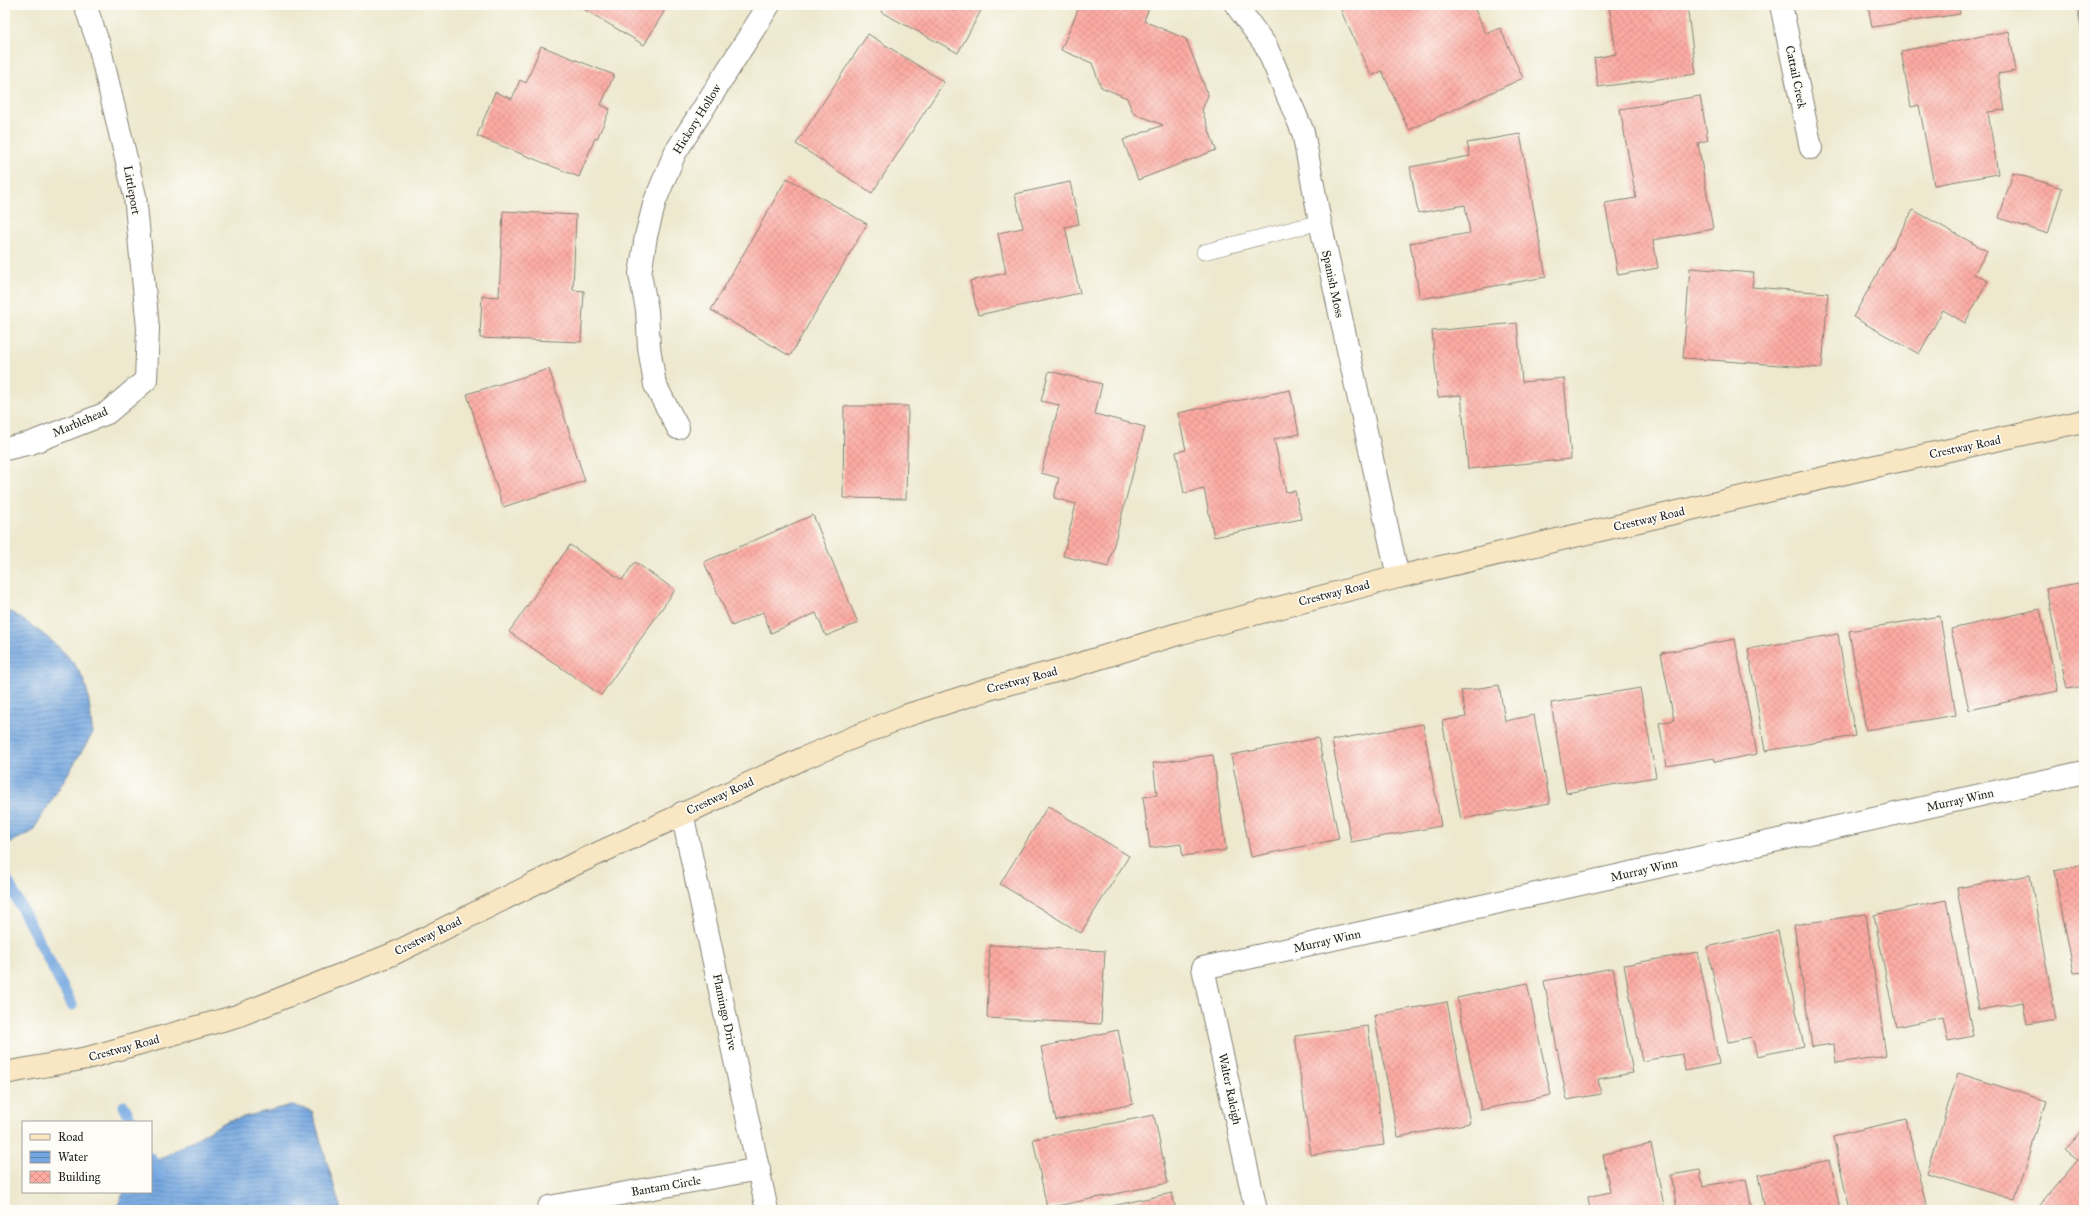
<svg xmlns="http://www.w3.org/2000/svg" width="2089" height="1215" font-family="'IM FELL Great Primer',serif">
  <defs>
    <pattern id="water-rules" width="6" height="5" patternUnits="userSpaceOnUse"><rect width="6" height="5" fill="#75a7e0"/><path d="M0 2.5h6" fill="none" stroke="#5f87b5"/></pattern>
    <pattern id="building-cross-hatch" width="8" height="8" patternUnits="userSpaceOnUse"><rect width="8" height="8" fill="#fcaaa2"/><path d="M0 0l8 8M0 8l8-8" fill="none" stroke="#d7928b"/></pattern>
  </defs>
  <rect width="100%" height="100%" fill="#fdfcf7"/>
  <filter id="ink" filterUnits="userSpaceOnUse"><feTurbulence type="fractalNoise" baseFrequency=".025" numOctaves="2"/><feDisplacementMap in="SourceGraphic" scale="8" xChannelSelector="R" yChannelSelector="G"/><feConvolveMatrix kernelMatrix="1 2 1 2 8 2 1 2 1" color-interpolation-filters="sRGB"/></filter>
  <filter id="wash" filterUnits="userSpaceOnUse"><feTurbulence type="fractalNoise" baseFrequency=".012" numOctaves="4" result="noise"/><feDisplacementMap in="SourceGraphic" scale="16" xChannelSelector="R" yChannelSelector="G"/><feGaussianBlur stdDeviation="0.9" result="paint"/><feColorMatrix in="noise" values="0 0 0 0 0 0 0 0 0 0 0 0 0 0 0 0 0 1.4 0 .05"/><feComposite in="paint" operator="in"/></filter>
  <g filter="url(#wash)">
    <rect width="100%" height="100%" fill="#ede8ce"/>
    <path fill="url(#water-rules)" stroke="#48627e" d="M5,612H11C37,629 72,652 84,681C90,695 90,719 93,733L32,832L5,845Z
      M292,1105L312,1111L341,1210H118L117,1207L124,1192H151V1164L227,1121Z"/>
    <g fill="none" stroke-linecap="round" stroke-linejoin="round">
      <path stroke="#75a7e0" stroke-width="11" d="M5,876L72,1005
        M124,1106L132,1122
        M151,1158L160,1175"/>
    </g>
    <g id="blocks">
      <path fill="url(#building-cross-hatch)" d="M577,5H668L644,45Z
        M885,5H984L958,53L881,12Z
        M1080,5H1150L1144,21L1186,39L1208,95L1202,110L1216,150L1138,180L1123,140L1163,125L1133,113L1127,98L1101,87L1092,63L1061,50Z
        M1353,5H1473L1486,34L1500,28L1523,78L1409,130L1382,71L1371,76L1341,11Z
        M1609,5H1687L1696,74L1598,87L1594,58L1616,54Z
        M1868,5H1958L1960,14L1872,27Z
        M2077,5H2084V39H2083Z
        M2009,31L2016,71L1998,74L2005,110L1988,112L1998,174L1934,185L1919,105L1911,107L1901,51Z
        M868,34L944,82L872,193L796,144Z
        M541,46L614,75L601,105L610,109L597,139L595,138L579,177L477,136L495,92L512,99L520,80L526,83Z
        M1700,96L1708,140L1698,143L1713,229L1653,240L1658,268L1618,275L1605,203L1636,198L1620,109Z
        M1520,134L1546,277L1420,299L1410,243L1470,233L1465,205L1418,213L1410,167L1470,156L1467,143Z
        M2013,173L2062,188L2048,234L1999,218Z
        M787,178L867,224L790,356L711,310Z
        M1070,182L1079,224L1065,227L1080,293L978,315L970,281L1006,273L998,233L1023,228L1015,194Z
        M1913,210L1987,251L1974,274L1988,281L1965,323L1943,310L1919,354L1853,317Z
        M503,211L576,215L573,290L584,291L581,342L480,338L482,296L499,297Z
        M1690,268L1754,273L1752,287L1828,293L1822,368L1683,358Z
        M1517,323L1522,382L1564,378L1571,459L1468,469L1461,395L1438,397L1432,331Z
        M549,369L585,481L503,507L467,394Z
        M1049,371L1102,384L1095,414L1145,427L1108,567L1063,556L1076,504L1054,498L1059,478L1041,473L1059,405L1041,401Z
        M1290,390L1299,434L1274,439L1286,492L1295,491L1301,519L1214,537L1204,489L1184,493L1176,452L1186,450L1178,413Z
        M844,406H908L906,499L843,498Z
        M813,515L858,623L826,636L816,613L771,633L763,612L732,626L704,562Z
        M570,545L622,580L635,562L675,590L601,695L509,632Z
        M2084,582V686L2067,689L2046,589Z
        M2040,609L2058,691L1969,710L1951,629Z
        M1940,616L1956,715L1866,730L1849,631Z
        M1838,634L1855,736L1765,751L1748,649Z
        M1735,639L1757,754L1715,762L1714,758L1667,766L1659,723L1674,720L1661,653Z
        M1499,685L1505,721L1534,715L1550,803L1461,819L1442,721L1466,717L1461,691Z
        M1640,688L1656,777L1566,793L1551,703Z
        M1423,724L1441,826L1351,842L1332,740Z
        M1318,738L1339,839L1251,857L1231,755Z
        M1213,755L1226,850L1183,856L1181,844L1150,848L1143,797L1157,795L1153,763Z
        M1048,806L1129,856L1081,933L1000,884Z
        M2084,865V972L2074,973L2054,871Z
        M2030,875L2056,1019L2027,1024L2023,1002L1979,1010L1957,888Z
        M1946,900L1973,1036L1948,1041L1943,1017L1896,1027L1874,915Z
        M1866,914L1886,1056L1836,1063L1834,1044L1812,1047L1794,925Z
        M1778,931L1804,1046L1757,1056L1752,1037L1728,1042L1707,947Z
        M990,945L1105,951L1101,1024L987,1018Z
        M1698,952L1719,1064L1685,1071L1682,1054L1642,1061L1624,965Z
        M1613,968L1633,1073L1598,1079L1601,1094L1567,1100L1544,981Z
        M1527,983L1551,1095L1481,1110L1457,998Z
        M1447,1002L1470,1123L1398,1137L1374,1015Z
        M1368,1026L1384,1145L1311,1155L1295,1036Z
        M1118,1030L1133,1104L1056,1120L1041,1047Z
        M1958,1073L2046,1101L2015,1200L1927,1173Z
        M1154,1115L1168,1183L1047,1208L1033,1139Z
        M1906,1119L1927,1210H1850L1833,1136Z
        M2084,1128V1210H2035L2078,1160L2065,1149Z
        M1651,1144L1665,1210H1590L1588,1197L1610,1192L1603,1154Z
        M1830,1160L1840,1210H1765L1758,1175Z
        M1700,1170L1703,1186L1746,1179L1752,1210H1677L1671,1175Z
        M1172,1193L1176,1210H1098V1209Z"/>
    </g>
  </g>
  <g filter="url(#ink)">
    <use href="#blocks" fill-opacity="0" stroke="#848275" stroke-width="1"/>
    <g fill="none" stroke-linecap="round" stroke-linejoin="round">
      <defs>
        <path id="service" d="M1204,252L1320,222"/>
        <path id="minor" d="M1236,5L1266,46L1303,132L1320,222L1398,577
          M1781,5L1811,148
          M678,428L655,385L649,347L647,310L640,274L646,236L655,201L675,153L769,5
          M5,449L31,443L107,413L146,380L148,328L135,196L99,45L85,5
          M682,813L767,1210
          M549,1207L759,1169
          M1256,1210L1203,968L2084,772"/>
        <path id="secondary" d="M5,1073L87,1058L237,1016L393,954L560,871L804,758L905,716L989,689L1067,668L1181,633L1398,577L1884,464L2084,421"/>
      </defs>
      <use href="#service" stroke="#848275" stroke-width="16"/>
      <use href="#minor" stroke="#848275" stroke-width="24"/>
      <use href="#secondary" stroke="#848275" stroke-width="24"/>
      <use href="#service" stroke="#fff" stroke-width="15"/>
      <use href="#minor" stroke="#fff" stroke-width="22"/>
      <use href="#secondary" stroke="#f9e7c3" stroke-width="22"/>
    </g>
  </g>
  <g text-anchor="middle" stroke-width="3.5" stroke-linejoin="round" paint-order="stroke">
    <g font-size="12" fill="#1c1c1c" stroke="#fdfcf7">
      <text transform="translate(1796 77) rotate(78)" y="4">Cattail Creek</text>
      <text transform="translate(697 119) rotate(-58)" y="4">Hickory Hollow</text>
      <text transform="translate(132 190) rotate(80)" y="4">Littleport</text>
      <text transform="translate(1333 284) rotate(78)" y="4">Spanish Moss</text>
      <text transform="translate(80 422) rotate(-23)" y="4">Marblehead</text>
      <text transform="translate(1965 447) rotate(-12)" y="4">Crestway Road</text>
      <text transform="translate(1649 519) rotate(-13)" y="4">Crestway Road</text>
      <text transform="translate(1334 593) rotate(-14)" y="4">Crestway Road</text>
      <text transform="translate(1022 680) rotate(-15)" y="4">Crestway Road</text>
      <text transform="translate(720 796) rotate(-25)" y="4">Crestway Road</text>
      <text transform="translate(1960 800) rotate(-13)" y="4">Murray Winn</text>
      <text transform="translate(1644 870) rotate(-13)" y="4">Murray Winn</text>
      <text transform="translate(428 936) rotate(-26)" y="4">Crestway Road</text>
      <text transform="translate(1327 941) rotate(-13)" y="4">Murray Winn</text>
      <text transform="translate(725 1012) rotate(78)" y="4">Flamingo Drive</text>
      <text transform="translate(124 1048) rotate(-15)" y="4">Crestway Road</text>
      <text transform="translate(1230 1089) rotate(78)" y="4">Walter Raleigh</text>
      <text transform="translate(666 1186) rotate(-10)" y="4">Bantam Circle</text>
    </g>
  </g>
  <rect width="2089" height="1215" fill="none" stroke="#fdfcf7" stroke-width="20"/>
  <rect x="22" y="1121" width="130" height="72" fill="#fdfcf7" stroke="#a3a29f"/>
  <rect x="30" y="1134" width="20" height="6" fill="#f9e7c3" stroke="#a3a29f"/>
  <text x="58" y="1141" font-size="12" fill="#1c1c1c">Road</text>
  <rect x="30" y="1151" width="20" height="12" fill="url(#water-rules)" stroke="#a3a29f"/>
  <text x="58" y="1161" font-size="12" fill="#1c1c1c">Water</text>
  <rect x="30" y="1171" width="20" height="12" fill="url(#building-cross-hatch)" stroke="#a3a29f"/>
  <text x="58" y="1181" font-size="12" fill="#1c1c1c">Building</text>
</svg>
